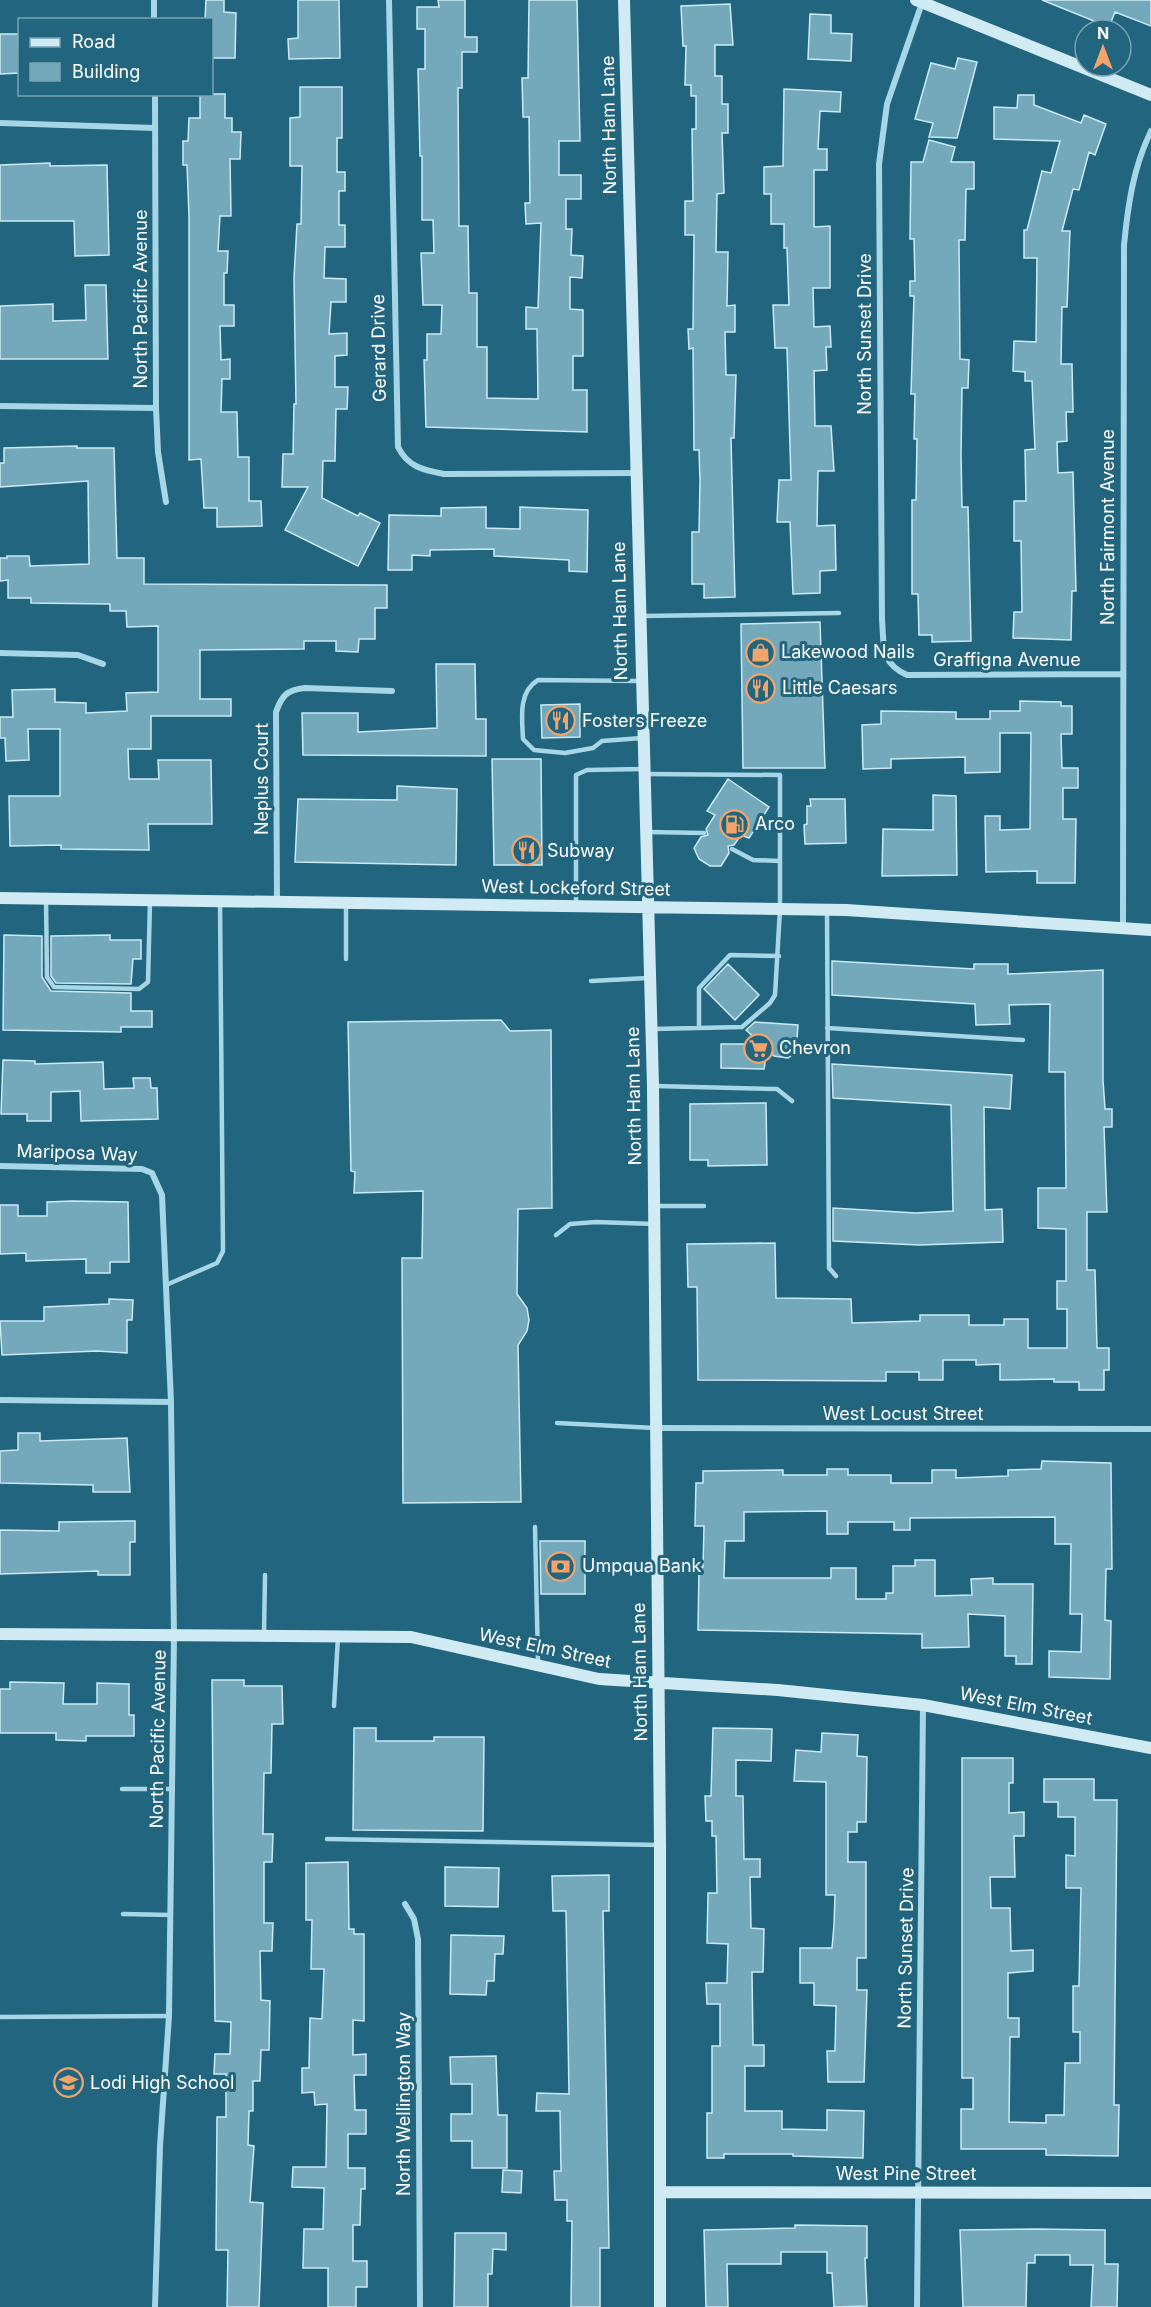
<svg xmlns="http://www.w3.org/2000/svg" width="1151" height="2307" font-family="Inter,sans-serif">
  <rect width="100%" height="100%" fill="#22657e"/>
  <path fill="#74a8bb" stroke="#cbeaf5" stroke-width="1.5" d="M206,0H224V12L236,13L235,58H212V20H205Z
    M298,0H339L340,58L289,59L288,39L298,38Z
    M438,0H465V37H477V52H462V88H458L459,226H468L469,293H477V347H487V398L538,399L537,329H526V307L538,308L541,223L526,224L525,203H530L529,117H523L522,78H528L529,0H577L580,141H559V175H581V199H566V229H572L571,255L583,256L582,278L570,277V309L583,310V356H573V390H587V432L426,427L424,360H427V334H441L442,305H423L421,253H434L433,220H422V156H420L418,69H425V29H417V7H439Z
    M1042,0H1151V26L1115,12L1109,27Z
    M730,4L733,45H715V76H722V104H728V133H722L724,193L717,194L716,252H728L727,306L735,305V332H725L726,375H736L734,438H731L735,597L704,598V584H692V532H699L700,481L699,450H694L693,348L689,349L688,329H693L694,235H685V201H693L692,129H696V96H691V85H685L686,46H683L681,6Z
    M810,14L831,15V33L852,34L851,61L808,59Z
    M0,34H18L19,73L0,74Z
    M958,58L977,62L957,138L929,137L933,123L915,119L931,63L955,69Z
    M300,87H342V138H337V172H345V191H339V225H345V247H325L324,278L346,279V302H331L329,334L347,333V355L335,356V387H348L347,409H336L335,461H323L322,498L358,516L360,513L380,523L358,566L285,530L308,487H282L283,454H293L294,404H296L294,278L297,224H301L302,166H290V118L300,117Z
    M784,89L841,92L840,112L820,111L818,149H827V170H814V227L830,226V288H813L814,327L830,326L831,347H826L827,370L814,371L815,426H831L834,471H818L817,526L835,525L836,570L820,571V593L793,594L790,522H777L779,480H791L787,348H775L773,305H789L787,248H784V224H771V194H764V167L783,166Z
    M200,94H225V118H232V132H241L240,159H230L231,216H220L218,251H228L227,273H224V305H234V326H220L221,360L230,359V379H222L221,412H237L238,457H249V501H261L262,526L217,527V508H204L201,459L189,460V216L187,165H183V141H188L189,118H200Z
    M1018,95H1034V105L1081,123L1084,115L1106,124L1095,155L1089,152L1079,190L1073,189L1062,231H1070L1067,307H1062L1061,364H1072L1073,412H1066L1067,441L1057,442L1058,473L1073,472L1076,591H1072L1071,640L1013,638L1014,612H1022L1021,541H1014V501H1026L1025,450L1035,449L1032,381H1025V372L1013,371L1014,341L1036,342L1037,258H1024V230H1027L1042,171L1051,173L1060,141L994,139V107L1017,108Z
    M929,140L955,147L951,162H974V189H966L965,240H959L960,359L969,360L968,388H962L961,455L962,507H968L971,641L932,642V635H919L918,594H912V500H916L917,439H914L915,394H911L914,296H910V281H915L914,239H910L911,162H923Z
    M50,163V166L107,165L109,255L75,256L74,221H0V165Z
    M85,285H106L108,359H0V306L53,304V321L86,320Z
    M77,446V448H114L117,558H144V584L387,585V608H375V639H359L358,652L336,651V641H304V649L200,650V699H231V716H151V749H128L129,779H159L158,760H211L212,824H148L149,850L61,849V845L10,846L9,796H60V729H28L29,760L6,761L5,738H0V717H13L12,690L55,689V702L86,703V713L127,711L126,693L158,692V626L127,627L126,611H110V604L31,603V598H8V580L0,581V558H7V556H29L30,566L89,564L88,481L0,487V463H4V448Z
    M486,507V528L520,529V507L588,510L587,572L569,571V560L494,556V549L430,550V556L412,555V570H388L389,515L441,516V508Z
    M820,622L825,768H743L741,624Z
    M436,664H475L476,719H486V756L303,755L302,713H358V732L437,728Z
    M1020,701L1061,702V706H1072V734H1061L1062,768H1078V788H1063V819H1076L1075,883H1037V871L986,872L985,816H1000V830L1030,829L1031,733H1000V772L965,773V757L891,759V768L863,769L862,725L881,724V711L956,712V719H990V711H1020Z
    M580,704V737L542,738L541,705Z
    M492,759H541L542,865H494Z
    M728,779L769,807L749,838L741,835L734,845L728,846L729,853L721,866H710L699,859L694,848L701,837L708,835L706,829L715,815L707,811Z
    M397,786L457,789L456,865L295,862L298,799L397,800Z
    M933,795L956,796L957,875L882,876L883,829L933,830Z
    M810,799H845L846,843L805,844L804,825L807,824V806H811Z
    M4,935L42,936V977L51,991L131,993V1011H152V1027H121V1032L3,1030Z
    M110,935V940H141V959H133L131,984L56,983L51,976V936Z
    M832,961L974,969V964H1008V974L1103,970V1080L1105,1109H1112V1127H1104L1107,1212H1087V1270H1095L1097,1348H1109V1370H1104V1390H1079V1382H1054V1379L1000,1380V1364L976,1365V1360H943V1380H919V1372H886V1381L698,1380L697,1287H688L687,1244L775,1243L776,1298L851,1299L852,1323L920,1321V1315H969V1325H1004V1319H1028V1348H1067V1309H1057V1281H1066V1229L1038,1228V1188H1066L1065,1072H1049L1050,1004L1009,1005L1010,1024L976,1025L975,1004L832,995Z
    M728,964L759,995L735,1020L704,989Z
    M501,1020L510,1031L551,1030L552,1208L518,1209L517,1294L527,1308L529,1320L527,1331L518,1345L521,1502L403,1503L402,1258H422L423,1191L354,1193L355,1172L351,1171L348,1022Z
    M755,1022L798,1025L796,1052L788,1058L774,1056L767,1050L764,1069L721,1068V1044H761L746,1030Z
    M3,1060L35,1061V1064L103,1062L104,1089L134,1088L133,1078H150L151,1088H157L158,1119L81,1121L80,1091L51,1092V1121H27V1114H1Z
    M832,1064L1012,1075L1010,1109L984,1107L985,1210L1002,1209L1003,1242L919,1245L833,1241V1208L916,1213L953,1211L951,1105L833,1098Z
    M766,1103L767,1165L708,1166V1160H690V1104Z
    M72,1201L128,1202L129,1262H110V1273H86V1259L26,1261V1253L0,1254V1205H18V1216H47V1202Z
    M109,1299L133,1300L132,1320H127V1353L97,1351L2,1355L0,1321H44V1307L109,1304Z
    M18,1433H40V1441L127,1438L130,1492H93V1485L0,1483V1451L18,1450Z
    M1042,1461L1111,1463L1112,1569H1106L1105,1620L1111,1621L1110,1679L1049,1677V1651L1081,1652L1082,1614H1070L1071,1544H1055V1517L910,1518V1530H894V1522H848V1534H827V1511L744,1512V1541H725L724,1578H831V1568H856V1599H886V1593H893V1566H915V1560H935V1596L972,1595L971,1579L993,1578V1584H1033L1032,1664H1016V1656H1005V1616L968,1614L969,1647L922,1648V1634L698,1630L699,1567H703L704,1526H695L696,1483H703V1471L783,1470V1475H827V1469H848V1475H891V1483H932V1470H956V1478L1008,1476V1470L1041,1469Z
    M130,1521H135V1542H130V1575H98V1571L0,1574V1530L59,1531V1522Z
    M540,1541H585V1594H541Z
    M212,1680H244V1686H282L283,1724H272L271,1773H264L263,1834H273L272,1862H264V1923H273L272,1951H260L261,2000L270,2001L269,2050H261L260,2081H253V2111H249L248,2145L254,2146L250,2202L263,2203L259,2307H227L228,2250H216L217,2117H226V2074H214L215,2054H230L231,2022L215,2021Z
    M10,1682L64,1683L63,1704H97V1683L129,1684V1715H134V1736H86V1741L56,1740V1733H0V1689H10Z
    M354,1728H376V1741H434V1737H484L483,1831L353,1830Z
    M713,1728L772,1729L771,1761L736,1760V1796H743L744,1859H760V1877H750L751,1928L764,1929L763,1972H752L753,2045H764V2066H745V2111H782V2129L827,2130V2110L864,2111L863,2158L793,2156V2154H724V2158H707V2113H712V2046H720V2004H707L706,1983H727L728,1944L707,1943L708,1893H717L716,1836H712V1821H706L705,1796H711Z
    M822,1733L858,1735L857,1756L867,1757L866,1822H857V1832H848V1862H866V1958H857V1990H867L864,2082H828L827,2051H835L836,2006L814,2005V1983H800V1948H832L834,1925L835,1895H826V1782L794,1781L796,1750L821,1752Z
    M962,1758H1013V1783H1009V1813L1024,1812V1836H1014L1015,1877H990L991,1908H1010L1011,1951L1033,1950V1971L1008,1973V2018H1019V2037H1010L1009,2122L1046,2123V2115H1064L1065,2063H1080V2032H1073V1986H1079L1081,1888H1066V1855L1075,1856V1817H1058V1802H1044V1779H1094V1800H1117L1114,2105H1119L1118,2156L1046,2155V2149H961V2109H973V2078H962Z
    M348,1862L349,1929H354V1934H364V2021L353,2020V2055L366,2054V2075H354L355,2110H366V2134H348V2168H365V2189H361L360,2225H353V2261H367V2287H356V2307H328V2268H303L304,2229H323L324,2188L292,2187L293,2167H326L327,2104L315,2105L314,2092L302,2093V2068H309L310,2018L322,2019L324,1969H311L312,1920H306V1863Z
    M445,1867L499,1868L498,1907L445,1906Z
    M609,1875V1911H603L609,2248H600V2307H571L572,2221H567V2200H555L554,2171H561L560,2111H536L537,2093L569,2094L566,1911H553L552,1876Z
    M451,1935L504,1936L503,1954H495L494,1981H487L486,1995L450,1994Z
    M496,2056L498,2115H507V2168H472V2141H451V2114H472V2084H451L450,2057Z
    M503,2170L522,2171L521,2193L502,2192Z
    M795,2225L867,2226V2258H865L867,2306L834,2307L832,2273H827V2252H781V2264H727L728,2307H706L704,2230L795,2228Z
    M1035,2229L1105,2230V2264H1118L1117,2307H1091L1093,2265H1070V2255H1035V2263H1027L1026,2307H963L960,2230Z
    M455,2233H506V2250L493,2249L492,2274H488V2307H454Z"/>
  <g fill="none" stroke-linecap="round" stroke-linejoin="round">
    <path stroke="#a7d6e6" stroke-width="4.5" d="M642,616L839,613
      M640,681L538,680C518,692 522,718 523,739L534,750L565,753L593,748L602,741L642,738
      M645,774L780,775V909L775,995L770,1003L742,1027L654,1029
      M648,832L704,833
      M732,849L753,860L780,861
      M46,899L47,977L54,987L139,989L148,982L150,901
      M346,904V959
      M576,905V775L587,770L643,769
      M827,910L829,1268L836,1276
      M591,981L648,978
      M699,1028V988L730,955L779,956
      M827,1028L1023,1040
      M655,1086L777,1089L792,1101
      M656,1206H704
      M556,1235L570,1224L596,1222L654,1224
      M166,1285L217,1263L223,1251L220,903
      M557,1423L655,1428
      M535,1527L538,1663
      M264,1635L265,1575
      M334,1706L338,1637
      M122,1789H172
      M327,1839L660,1845
      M123,1914L171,1915
      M0,2017L169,2016"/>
    <path stroke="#a7d6e6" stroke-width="6" d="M154,0V20
      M389,0L398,447C408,467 423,470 444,474L635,473
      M922,3L887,104L879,164L882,619C884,645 880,663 907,675L1123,674
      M155,94L156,408L158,452L166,502
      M0,123L155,128
      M0,406L156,408
      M0,653L78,655L103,664
      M277,903L276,712C282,695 287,690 305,688L392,691
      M1123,927L1124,245C1128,205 1133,168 1151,131
      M0,1166L142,1169L152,1173L162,1195L171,1402L174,1636L169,2016L160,2146L155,2307
      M0,1400L171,1402
      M657,1428L1151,1429
      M405,1904L414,1919L418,1939L420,2307
      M917,2307L923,1706"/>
    <path stroke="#d1ebf5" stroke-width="12" d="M624,0L653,1086L660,1845V2307
      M916,0L1151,95
      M0,898L846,910L1151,930
      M0,1634L411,1637L599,1679L778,1690L923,1705L1151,1748
      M660,2192L1151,2193"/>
  </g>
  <defs>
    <symbol id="shop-ring" viewBox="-11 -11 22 22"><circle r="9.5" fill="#22657e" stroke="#f2a46a" stroke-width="1.5"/><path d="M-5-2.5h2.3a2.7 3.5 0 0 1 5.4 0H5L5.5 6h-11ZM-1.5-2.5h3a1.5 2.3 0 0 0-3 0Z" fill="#f2a46a"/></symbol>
    <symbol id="restaurant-ring" viewBox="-11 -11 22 22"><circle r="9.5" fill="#22657e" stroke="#f2a46a" stroke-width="1.5"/><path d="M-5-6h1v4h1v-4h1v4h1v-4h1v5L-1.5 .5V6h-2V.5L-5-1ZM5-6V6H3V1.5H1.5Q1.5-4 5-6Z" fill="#f2a46a"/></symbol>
    <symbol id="fuel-ring" viewBox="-11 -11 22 22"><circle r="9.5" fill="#22657e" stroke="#f2a46a" stroke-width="1.5"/><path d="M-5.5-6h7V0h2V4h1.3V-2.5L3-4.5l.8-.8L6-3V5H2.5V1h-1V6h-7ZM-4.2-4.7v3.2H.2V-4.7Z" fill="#f2a46a"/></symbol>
    <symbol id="supermarket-ring" viewBox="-11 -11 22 22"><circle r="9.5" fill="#22657e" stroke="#f2a46a" stroke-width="1.5"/><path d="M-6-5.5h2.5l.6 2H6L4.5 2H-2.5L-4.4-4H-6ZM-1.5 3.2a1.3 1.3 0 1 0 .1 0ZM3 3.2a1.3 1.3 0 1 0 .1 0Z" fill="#f2a46a"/></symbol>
    <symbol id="bank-ring" viewBox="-11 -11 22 22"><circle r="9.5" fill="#22657e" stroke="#f2a46a" stroke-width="1.5"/><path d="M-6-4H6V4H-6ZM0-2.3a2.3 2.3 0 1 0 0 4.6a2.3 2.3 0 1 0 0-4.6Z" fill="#f2a46a"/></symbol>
    <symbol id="school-ring" viewBox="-11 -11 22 22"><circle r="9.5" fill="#22657e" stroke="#f2a46a" stroke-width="1.5"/><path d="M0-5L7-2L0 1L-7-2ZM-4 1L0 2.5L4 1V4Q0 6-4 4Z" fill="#f2a46a"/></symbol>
  </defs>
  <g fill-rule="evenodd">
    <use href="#shop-ring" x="744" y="636" width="33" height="33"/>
    <use href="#restaurant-ring" x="744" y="672" width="33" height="33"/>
    <use href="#restaurant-ring" x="544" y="704" width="33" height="33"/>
    <use href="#fuel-ring" x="718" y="808" width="33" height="33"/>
    <use href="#restaurant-ring" x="510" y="834" width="33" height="33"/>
    <use href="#supermarket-ring" x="742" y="1032" width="33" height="33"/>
    <use href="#bank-ring" x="544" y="1550" width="33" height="33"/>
    <use href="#school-ring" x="52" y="2066" width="33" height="33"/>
  </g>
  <g text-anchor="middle" stroke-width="6" stroke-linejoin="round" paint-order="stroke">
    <g font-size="18" fill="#fff" stroke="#22657e">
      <text transform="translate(609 125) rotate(-91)" y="6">North Ham Lane</text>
      <text transform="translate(141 299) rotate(-90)" y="6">North Pacific Avenue</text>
      <text transform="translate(865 334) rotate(-90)" y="6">North Sunset Drive</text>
      <text transform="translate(379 348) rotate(-91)" y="6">Gerard Drive</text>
      <text transform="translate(1108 527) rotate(-90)" y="6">North Fairmont Avenue</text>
      <text transform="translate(620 611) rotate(-91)" y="6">North Ham Lane</text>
      <text x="1007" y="666">Graffigna Avenue</text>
      <text transform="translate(262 779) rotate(-90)" y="6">Neplus Court</text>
      <text transform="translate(576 888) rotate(1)" y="6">West Lockeford Street</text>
      <text transform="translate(634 1096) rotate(-91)" y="6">North Ham Lane</text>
      <text transform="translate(77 1153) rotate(2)" y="6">Mariposa Way</text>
      <text x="903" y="1420">West Locust Street</text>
      <text transform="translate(545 1648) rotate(12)" y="6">West Elm Street</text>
      <text transform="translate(640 1672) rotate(-91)" y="6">North Ham Lane</text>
      <text transform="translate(1026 1706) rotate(11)" y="6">West Elm Street</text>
      <text transform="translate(158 1739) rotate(-89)" y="6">North Pacific Avenue</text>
      <text transform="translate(906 1948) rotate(-89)" y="6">North Sunset Drive</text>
      <text transform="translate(404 2104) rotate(-90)" y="6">North Wellington Way</text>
      <text x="906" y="2180">West Pine Street</text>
    </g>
    <g font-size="18" fill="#fff" stroke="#22657e" text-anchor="start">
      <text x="781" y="658">Lakewood Nails</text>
      <text x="782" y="694">Little Caesars</text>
      <text x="582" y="727">Fosters Freeze</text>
      <text x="755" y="830">Arco</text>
      <text x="547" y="857">Subway</text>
      <text x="779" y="1054">Chevron</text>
      <text x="582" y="1572">Umpqua Bank</text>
      <text x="90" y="2089">Lodi High School</text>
    </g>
  </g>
  <rect x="18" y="18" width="195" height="78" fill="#22657e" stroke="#7aa3b2" stroke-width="1.5"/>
  <rect x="30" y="38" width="30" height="9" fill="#d1ebf5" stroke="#7aa3b2" stroke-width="1.5"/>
  <text x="72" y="48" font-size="18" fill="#ffffff">Road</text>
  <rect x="30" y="63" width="30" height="18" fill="#74a8bb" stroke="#7aa3b2" stroke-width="1.5"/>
  <text x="72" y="78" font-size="18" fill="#ffffff">Building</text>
  <g transform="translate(1103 48)"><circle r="28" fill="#22657e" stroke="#7aa3b2" stroke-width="1.5"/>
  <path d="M0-4.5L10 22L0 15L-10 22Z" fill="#f2a46a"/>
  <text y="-9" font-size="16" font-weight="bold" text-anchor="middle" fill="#ffffff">N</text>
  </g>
</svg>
